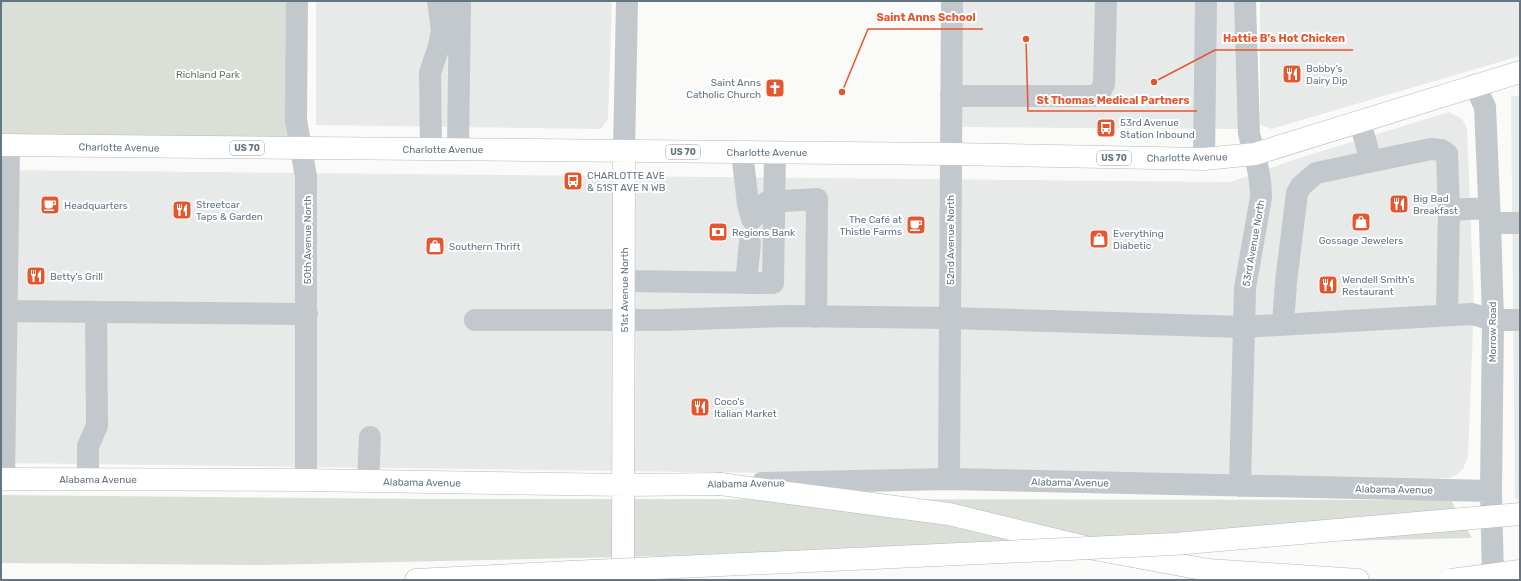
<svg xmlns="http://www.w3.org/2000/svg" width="1521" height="581" font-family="Rubik,sans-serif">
  <rect width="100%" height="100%" fill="#fafaf8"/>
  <path fill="#e8e9e9" d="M316,1H612L608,119L601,129L316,125Z
    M1240,1L1238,129L961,127L963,2Z
    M1260,1H1520V56L1271,129L1260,124Z
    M1520,95V499H1515L1511,97Z
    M1449,112L1462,119L1467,128L1474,305L1468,456L1463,469L1456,475L1449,478L1390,481L1,463V170L1231,182L1293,160Z"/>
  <path fill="#dadfd7" d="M1,1H297L301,148L1,145Z
    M1,495L426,499L1451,500L1472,538L264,565L1,563Z"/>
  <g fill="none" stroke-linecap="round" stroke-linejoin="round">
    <defs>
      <path id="major" d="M1,145L951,154L1204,159L1255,154L1520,72
        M1,479L306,480L625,485L720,484
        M623,580L624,151"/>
      <path id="highway" d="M720,484L949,514L1089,548L1208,570L1358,580
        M416,580L571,572"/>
    </defs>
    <use href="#major" stroke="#b5babe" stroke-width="23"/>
    <use href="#highway" stroke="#b4b9bd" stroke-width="23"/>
    <path stroke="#c3c8cc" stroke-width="22" d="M297,1L296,120L306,177V480
      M1475,85L1485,107L1490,223L1493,320L1491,491L1493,580
      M951,96H1093L1100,92L1104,84L1106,1
      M1360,122L1371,161
      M431,149L430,73L439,46L442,30L438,1
      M458,150L460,1
      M624,151L627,1
      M742,152L748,204L752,219
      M1204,159L1206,1
      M1449,210L1489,208
      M752,219L767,202L817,199L816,317
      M1490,223H1520
      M623,281L773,283L775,153
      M746,283L750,242
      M1,311L307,314
      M475,320H662L788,316L950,318L1243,327L1472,314L1493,320H1520
      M1283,324L1286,282L1297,193L1301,186L1316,173L1431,149L1441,150L1447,154L1449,210L1447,314
      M4,479L9,146
      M88,479V446L97,426L96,312
      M949,479L952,1
      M368,481L370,437
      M762,483L949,479L1491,491
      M1240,486L1245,288L1261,197C1261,176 1255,155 1249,134L1245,1"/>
    <use href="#major" stroke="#fff" stroke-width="22"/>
    <use href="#highway" stroke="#fff" stroke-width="22"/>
    <defs>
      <path id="highway-bridge" d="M571,572L1175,544L1520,514
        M1451,580L1520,571"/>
    </defs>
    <use href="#highway-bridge" stroke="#b4b9bd" stroke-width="23" stroke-linecap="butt"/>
    <use href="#highway-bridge" stroke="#fff" stroke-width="22"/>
  </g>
  <defs>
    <symbol id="restaurant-square" viewBox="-11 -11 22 22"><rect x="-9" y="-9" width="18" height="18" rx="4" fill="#e4572e" stroke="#fff"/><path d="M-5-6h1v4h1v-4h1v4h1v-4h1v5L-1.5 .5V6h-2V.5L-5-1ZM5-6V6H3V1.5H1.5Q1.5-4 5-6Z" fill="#fff"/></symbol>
    <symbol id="church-square" viewBox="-11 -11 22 22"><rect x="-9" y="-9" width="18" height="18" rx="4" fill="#e4572e" stroke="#fff"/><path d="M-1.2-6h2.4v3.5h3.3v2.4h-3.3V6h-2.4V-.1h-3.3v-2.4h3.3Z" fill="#fff"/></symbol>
    <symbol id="bus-square" viewBox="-11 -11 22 22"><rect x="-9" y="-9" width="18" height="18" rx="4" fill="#e4572e" stroke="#fff"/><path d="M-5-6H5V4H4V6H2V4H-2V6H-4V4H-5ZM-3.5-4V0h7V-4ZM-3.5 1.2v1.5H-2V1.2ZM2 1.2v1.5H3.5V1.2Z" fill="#fff"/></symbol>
    <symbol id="cafe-square" viewBox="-11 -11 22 22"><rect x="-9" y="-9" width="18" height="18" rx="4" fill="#e4572e" stroke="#fff"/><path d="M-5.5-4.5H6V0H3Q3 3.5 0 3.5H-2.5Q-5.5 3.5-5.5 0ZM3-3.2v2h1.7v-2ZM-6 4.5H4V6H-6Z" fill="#fff"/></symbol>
    <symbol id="shop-square" viewBox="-11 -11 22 22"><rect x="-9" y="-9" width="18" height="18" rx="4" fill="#e4572e" stroke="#fff"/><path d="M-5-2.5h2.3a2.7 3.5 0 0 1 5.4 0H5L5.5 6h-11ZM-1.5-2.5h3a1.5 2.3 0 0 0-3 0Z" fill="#fff"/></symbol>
    <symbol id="bank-square" viewBox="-11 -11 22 22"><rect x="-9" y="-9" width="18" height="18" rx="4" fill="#e4572e" stroke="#fff"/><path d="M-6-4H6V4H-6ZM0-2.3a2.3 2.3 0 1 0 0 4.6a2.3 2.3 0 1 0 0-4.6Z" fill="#fff"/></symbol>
  </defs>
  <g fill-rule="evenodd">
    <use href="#restaurant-square" x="1281" y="63" width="22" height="22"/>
    <use href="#church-square" x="764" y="77" width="22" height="22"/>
    <use href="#bus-square" x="1095" y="117" width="22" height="22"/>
    <use href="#bus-square" x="562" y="170" width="22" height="22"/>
    <use href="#restaurant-square" x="1388" y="193" width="22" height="22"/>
    <use href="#cafe-square" x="39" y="194" width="22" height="22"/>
    <use href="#restaurant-square" x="171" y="199" width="22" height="22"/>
    <use href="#shop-square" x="1350" y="211" width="22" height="22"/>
    <use href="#cafe-square" x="905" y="214" width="22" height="22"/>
    <use href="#bank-square" x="707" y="221" width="22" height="22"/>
    <use href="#shop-square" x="1088" y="228" width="22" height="22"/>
    <use href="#shop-square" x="424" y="235" width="22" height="22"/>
    <use href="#restaurant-square" x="25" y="265" width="22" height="22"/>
    <use href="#restaurant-square" x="1317" y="274" width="22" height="22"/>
    <use href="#restaurant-square" x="689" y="396" width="22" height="22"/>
  </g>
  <g text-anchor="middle" stroke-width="4" stroke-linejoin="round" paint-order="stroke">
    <g fill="#fff" stroke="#939fa8" stroke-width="1">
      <rect x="230" y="141" width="34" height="14" rx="3"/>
      <rect x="666" y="145" width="34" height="14" rx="3"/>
      <rect x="1097" y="151" width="34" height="14" rx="3"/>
    </g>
    <g font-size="9" font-weight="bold" fill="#657683">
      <text x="247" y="151">US 70</text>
      <text x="683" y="155">US 70</text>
      <text x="1114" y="161">US 70</text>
    </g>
    <g font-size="10" fill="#657683" stroke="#fff" text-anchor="start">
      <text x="1306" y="72">Bobby's<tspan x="1306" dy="12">Dairy Dip</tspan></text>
      <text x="761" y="86" text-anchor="end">Saint Anns<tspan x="761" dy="12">Catholic Church</tspan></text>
      <text x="1120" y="126">53rd Avenue<tspan x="1120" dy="12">Station Inbound</tspan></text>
      <text x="587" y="179">CHARLOTTE AVE<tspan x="587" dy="12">&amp; 51ST AVE N WB</tspan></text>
      <text x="1413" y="202">Big Bad<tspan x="1413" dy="12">Breakfast</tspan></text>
      <text x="196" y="208">Streetcar<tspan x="196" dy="12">Taps &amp; Garden</tspan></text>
      <text x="64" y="209">Headquarters</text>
      <text x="902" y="223" text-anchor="end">The Café at<tspan x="902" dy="12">Thistle Farms</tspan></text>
      <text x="732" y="236">Regions Bank</text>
      <text x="1113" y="237">Everything<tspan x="1113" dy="12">Diabetic</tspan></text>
      <text x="1361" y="244" text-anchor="middle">Gossage Jewelers</text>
      <text x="449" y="250">Southern Thrift</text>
      <text x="50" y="280">Betty's Grill</text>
      <text x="1342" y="283">Wendell Smith's<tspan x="1342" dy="12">Restaurant</tspan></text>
      <text x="714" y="405">Coco's<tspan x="714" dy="12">Italian Market</tspan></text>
    </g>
    <g font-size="10" fill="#687a64" stroke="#fff">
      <text x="208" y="78">Richland Park</text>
    </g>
    <g font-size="10" fill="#657683" stroke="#fff">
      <text transform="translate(119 147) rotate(1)" y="4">Charlotte Avenue</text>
      <text x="443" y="153">Charlotte Avenue</text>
      <text x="767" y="156">Charlotte Avenue</text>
      <text transform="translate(1187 157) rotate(-1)" y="4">Charlotte Avenue</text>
      <text transform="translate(307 240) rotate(-90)" y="4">50th Avenue North</text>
      <text transform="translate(950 240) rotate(-90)" y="4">52nd Avenue North</text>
      <text transform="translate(1253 243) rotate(-80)" y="4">53rd Avenue North</text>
      <text transform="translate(624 290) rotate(-90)" y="4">51st Avenue North</text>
      <text transform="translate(1492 332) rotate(-90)" y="4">Morrow Road</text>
      <text x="98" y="483">Alabama Avenue</text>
      <text transform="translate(422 482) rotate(1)" y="4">Alabama Avenue</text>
      <text transform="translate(1070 482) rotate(1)" y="4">Alabama Avenue</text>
      <text transform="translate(746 483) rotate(-1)" y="4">Alabama Avenue</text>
      <text transform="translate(1394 489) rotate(1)" y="4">Alabama Avenue</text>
    </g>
  </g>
  <path fill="none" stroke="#e4572e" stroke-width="1.5" d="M842 92L868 29H983M1154 82L1215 50H1353M1026 39L1028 111H1197"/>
  <g fill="#e4572e" stroke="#fff" stroke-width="1.5">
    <circle cx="842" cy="92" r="4"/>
    <circle cx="1154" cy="82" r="4"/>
    <circle cx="1026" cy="39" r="4"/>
  </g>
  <g font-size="11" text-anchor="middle" font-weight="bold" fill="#e4572e" stroke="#fff" stroke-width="4" stroke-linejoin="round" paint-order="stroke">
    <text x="926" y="21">Saint Anns School</text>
    <text x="1284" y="42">Hattie B's Hot Chicken</text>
    <text x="1113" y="104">St Thomas Medical Partners</text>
  </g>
  <rect width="1521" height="581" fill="none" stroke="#657683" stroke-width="4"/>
</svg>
